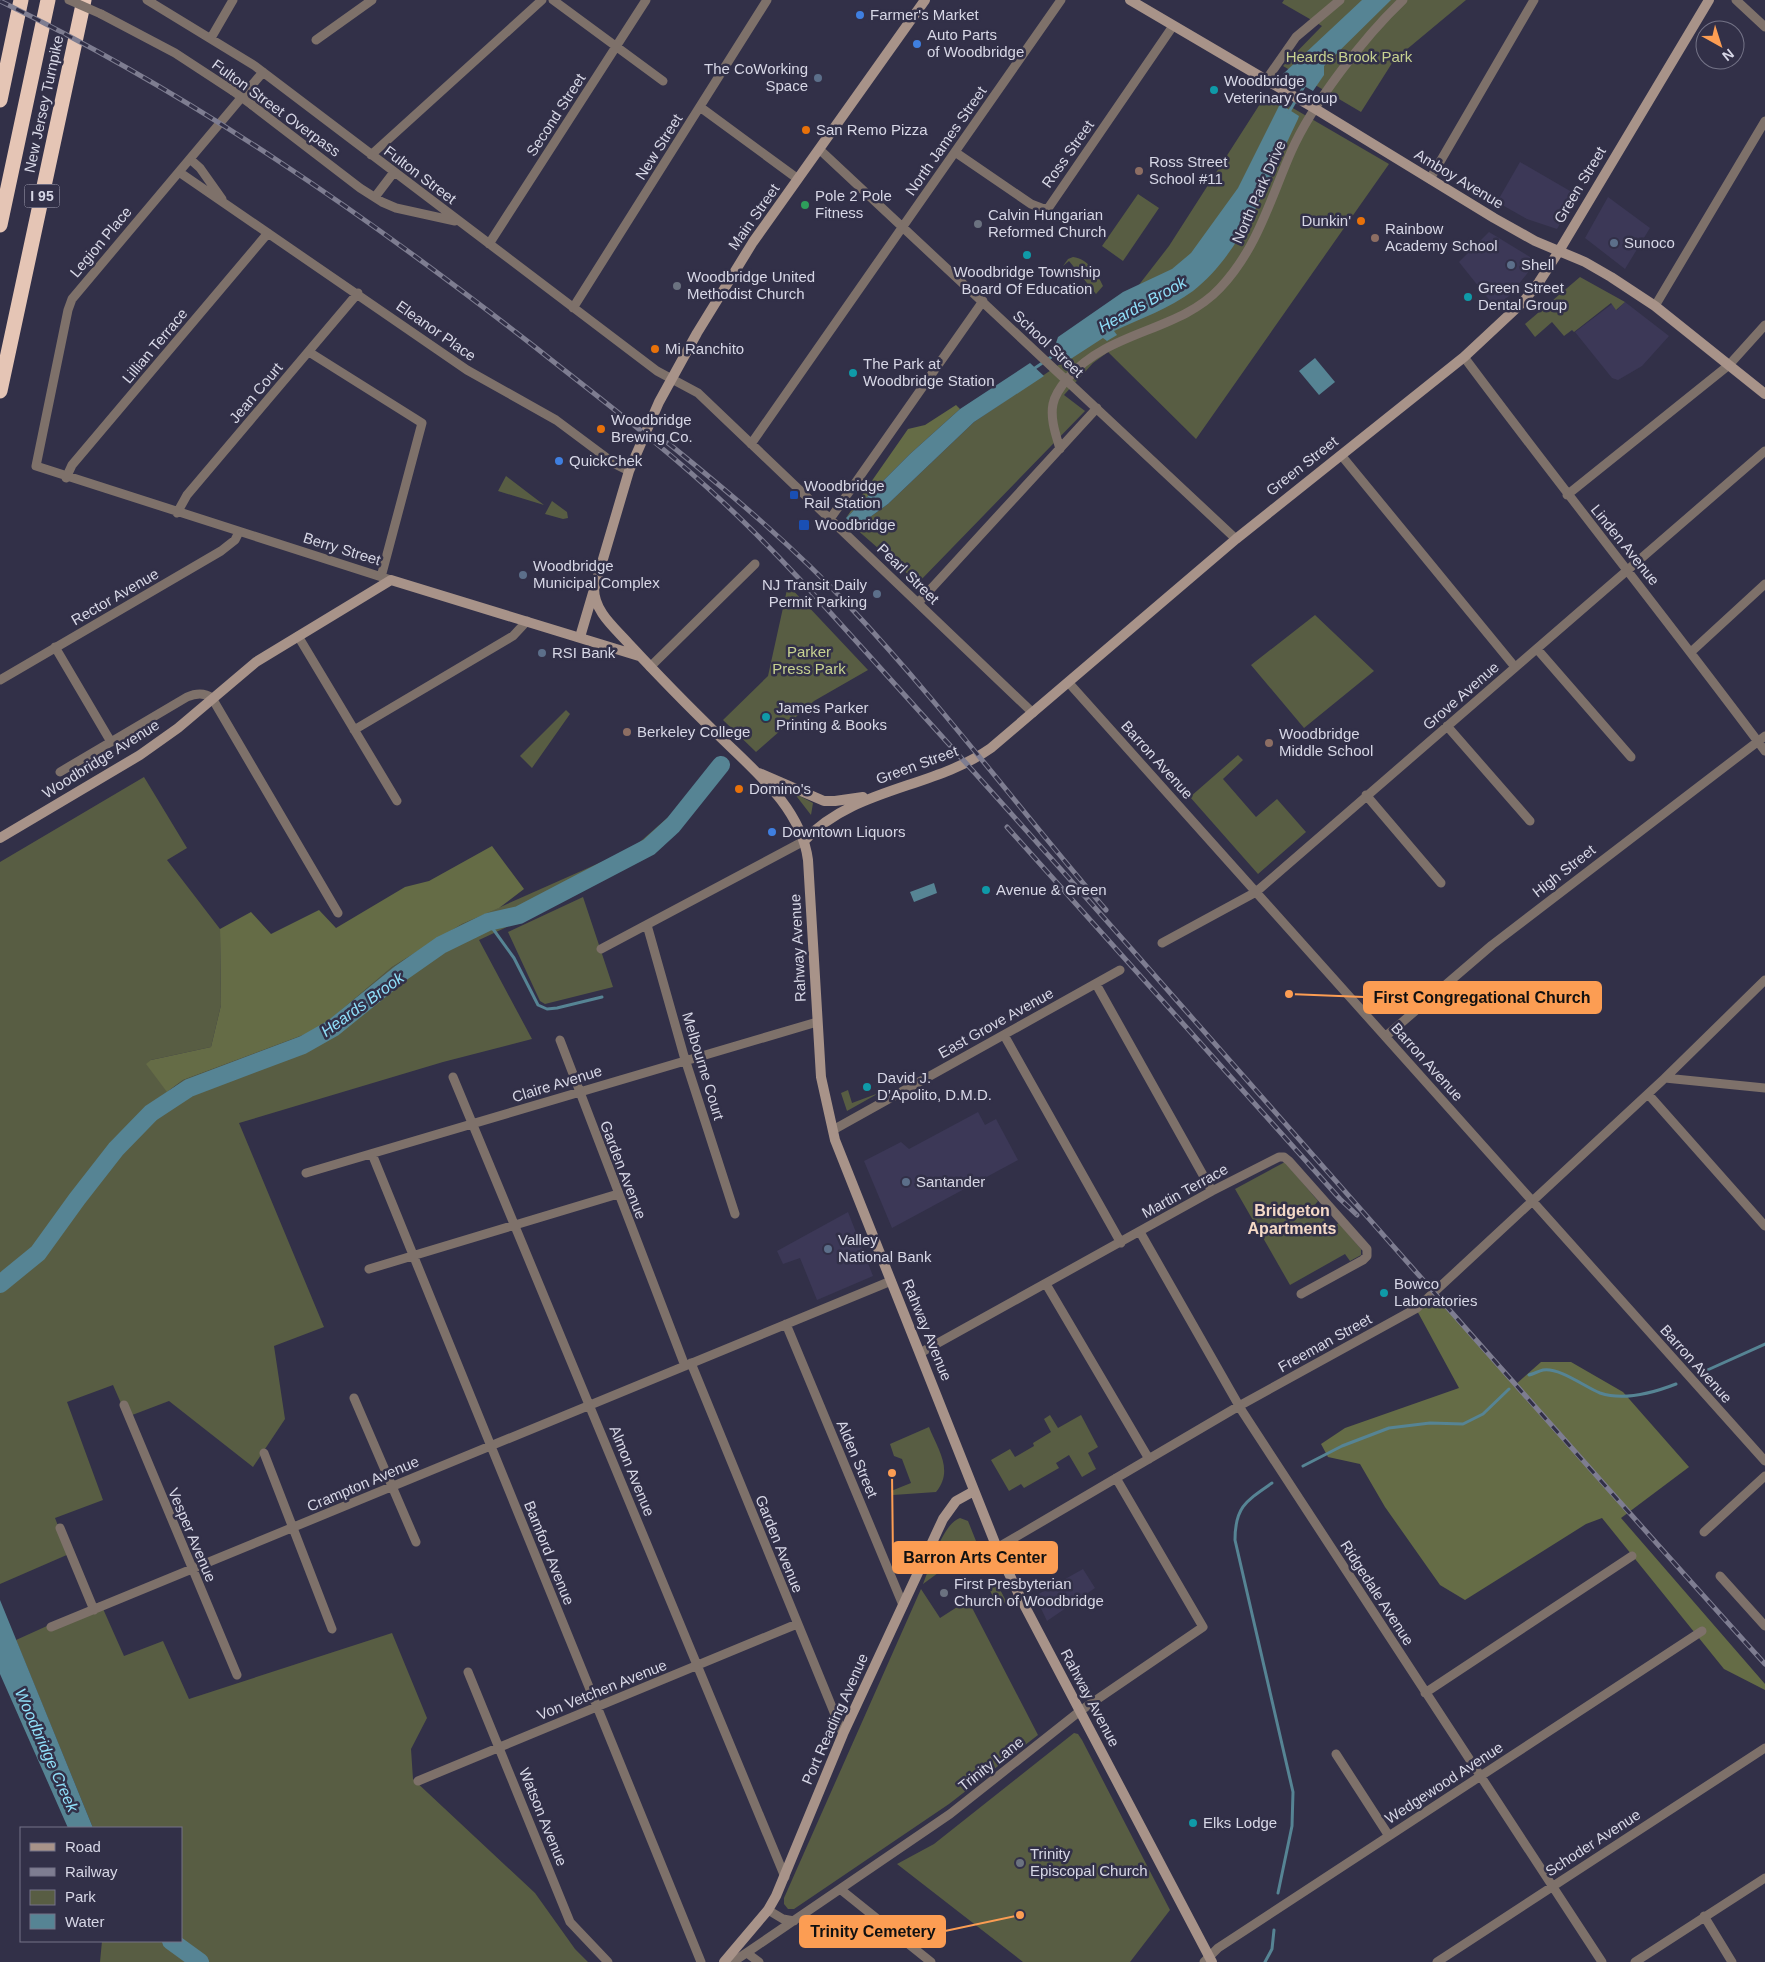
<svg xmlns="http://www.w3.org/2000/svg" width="1765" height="1962" font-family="Arial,sans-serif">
  <rect width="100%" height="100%" fill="#323048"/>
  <path fill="#3c3857" d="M1520,162L1577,195L1557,229L1527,219L1497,202Z
    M1608,197L1650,228L1625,269L1585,238Z
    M1489,232L1530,257L1534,265L1509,296L1495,307L1459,262Z
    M1625,302L1669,336L1642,366L1618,380L1612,378L1575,332L1612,304L1617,310Z
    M978,1112L985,1125L996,1119L1018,1160L892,1228L864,1161L901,1142L909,1149Z
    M848,1212L873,1276L817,1300L800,1258L783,1264L777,1251Z
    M1083,1569L1095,1588L1047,1621L1035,1596Z"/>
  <path fill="#585d43" d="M1284,0H1466L1394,60L1361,112L1283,66L1322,26L1282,3Z
    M1267,93L1389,164L1196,439L1108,352L1093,363L1064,395L1085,411L918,583L855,528L888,504L974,422L1097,339L1169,246Z
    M1138,194L1159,208L1123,261L1102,246Z
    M1073,257C1088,259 1097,273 1103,286L1096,294L1069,261L1063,266L1068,259Z
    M1580,277L1625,302L1616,310L1611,303L1574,332L1572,330L1564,336L1552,322L1535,337L1525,324Z
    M506,476L544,505L498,491Z
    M552,501L567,512L568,518L563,519L545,514Z
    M788,585L868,670L814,701L756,752L723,720L768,676Z
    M1315,615L1374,671L1304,728L1251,665Z
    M566,710L570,714L532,768L520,756Z
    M1238,755L1243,760L1223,779L1256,817L1277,799L1306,832L1258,874L1190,797Z
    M716,760L726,771L666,841L583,891L479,940L532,1039L443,1062L239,1123L324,1327L274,1346L285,1419L253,1467L169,1401L127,1417L113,1385L67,1402L103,1500L55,1518L69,1554L0,1584V862L144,777L187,848L167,860L220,929L221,1005L211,1047L151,1060L168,1092L183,1080L319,1029L392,967L462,924L633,848L674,812Z
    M794,793L813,803L811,815Z
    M583,897L613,987L545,1004L540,1001L508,932Z
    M848,1090L852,1103L879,1093L847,1111L841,1093Z
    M1285,1162L1318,1201L1313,1207L1332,1228L1339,1223L1361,1249V1255L1350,1261L1345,1254L1290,1285L1235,1189Z
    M1050,1415L1058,1428L1081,1415L1098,1447L1088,1453L1096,1469L1082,1477L1069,1455L1056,1463L1059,1468L1024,1488L1021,1484L1009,1491L991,1460L1010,1449L1015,1457L1034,1446L1033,1443L1051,1432L1044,1419Z
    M929,1427C938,1450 954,1470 936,1492L893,1495L891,1491L911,1483L902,1459L894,1456L890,1444Z
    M960,1518L968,1521L978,1546L964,1563L950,1571L938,1573L923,1584C930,1567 943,1523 960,1518Z
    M994,1578L1006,1601L999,1608L986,1583Z
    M921,1589L940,1618L968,1600L1038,1735L949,1804L794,1909H788L784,1904V1898Z
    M100,1602L124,1656L163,1641L189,1699L392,1633L427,1718L411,1749L413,1779L535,1893L575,1949L588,1962H100L102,1941H181V1828H93L16,1640Z
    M1074,1733L1078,1734L1082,1740L1170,1910L1130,1962H1023L897,1864L934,1844Z"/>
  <path fill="#656c46" d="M956,405L960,409L910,454L846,518L908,429L925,425Z
    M492,846L524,889L499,908L462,924L392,967L319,1029L183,1080L167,1092L146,1064L151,1060L211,1047L221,1005L220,929L251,912L271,934L319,910L336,928L405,887L429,881Z
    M1435,1291L1515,1385L1541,1362H1571L1623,1392L1689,1467L1621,1518L1765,1684V1690L1724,1669L1602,1518L1586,1524L1465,1600L1440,1585L1385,1507L1360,1464L1328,1457L1321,1444L1345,1428L1459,1388L1415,1307Z"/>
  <path fill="#568494" d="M1362,0H1391L1324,66V75L1313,91L1283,74Z
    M1280,104L1299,116L1298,119C1270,176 1244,251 1193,291C1170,308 1140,319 1114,331L1117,335L1107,341L1103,338L1066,362L1051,347L1056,343L1058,337L1123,292L1172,269L1191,253L1238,188Z
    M1315,358L1335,382L1319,395L1299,371Z
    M1030,363L1044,376L974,422L888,504L855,528L846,518L910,454L960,409Z
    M934,883L937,893L914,902L910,892Z
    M0,1600L93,1828H68L0,1674Z"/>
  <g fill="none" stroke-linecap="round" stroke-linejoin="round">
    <path stroke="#568494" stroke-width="3" d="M1289,112L1306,83
      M1032,370L1060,351
      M488,922L514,958L538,1005L547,1009L557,1008L602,997
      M1703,1372L1765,1344
      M1529,1375C1533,1374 1539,1371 1543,1370C1559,1367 1585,1387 1600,1393C1624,1401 1653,1393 1676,1384
      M1303,1466L1342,1446L1389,1428L1430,1423L1463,1424L1483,1414L1509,1389
      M1272,1483C1246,1501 1235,1507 1235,1540L1293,1792L1292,1826L1278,1893
      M1265,1962L1272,1949L1274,1930"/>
    <path stroke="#568494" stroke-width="18" d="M0,1284L38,1253L77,1199L116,1149L151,1113L189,1088L303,1045L333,1028L401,973L441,945L488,922L519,915L649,847L673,825L721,765
      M171,1941L200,1962"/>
    <path stroke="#7e716a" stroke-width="9" d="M147,0L255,66L657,371L698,393L1033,713
      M553,0L663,81
      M1736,0L1765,27
      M101,14L175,53L233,91
      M211,38L233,0
      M316,40L372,0
      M263,72L72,299L68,310L36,466L391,580
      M1266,80L1296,37L1340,0
      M252,105L360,188L382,202L396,208L455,221
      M700,107L798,179
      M819,149L1236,539
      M955,152L1031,204L1044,209L1049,207L1173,26
      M371,155L542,0
      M190,159L200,168L222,199
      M179,172L467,370L556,420L615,464L629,471
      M1430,179L1534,0
      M375,197L394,172
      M489,244L646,0
      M1655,306L1765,121
      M573,308L767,0
      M309,352L422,423L381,577
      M1464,357C1563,490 1666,618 1765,751
      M751,444L1061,0
      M1060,449C1056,435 1050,419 1053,404C1055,394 1062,385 1068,378C1109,330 1179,332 1220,288C1257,249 1270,200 1291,152C1312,104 1365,36 1403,0
      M1341,455L1515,667
      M66,478L72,465L268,233
      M1567,495L1729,365L1765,325
      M177,513L187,495L358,293
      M830,519L983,301
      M918,603L1097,408
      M298,636L397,801
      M55,647L111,742
      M1537,649L1631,757
      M1691,652L1765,584
      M650,667L755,564
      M0,680L221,551L235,540L239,532
      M1068,682L1765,1461
      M1447,726L1530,821
      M354,730L513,636L527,621
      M60,772L187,697C196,693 204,692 212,698L338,913
      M1366,795L1441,883
      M647,925L684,1056L735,1214
      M1162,943L1256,892L1765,451
      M601,949L804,841
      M1096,984L1212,1191
      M1004,1035L1121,1243
      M1386,1036L1492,945L1765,736
      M560,1040L685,1366
      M453,1077L785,1877
      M1665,1078L1765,980
      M1648,1094L1765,1226
      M833,1130L1120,970
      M372,1154L701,1962
      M306,1173L817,1022
      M1140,1232L1242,1411L1602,1962
      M369,1269L618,1194
      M1046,1284L1149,1459
      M786,1324L903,1605
      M920,1353L1212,1191L1279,1157H1284L1289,1161L1367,1249V1256L1363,1260L1301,1294
      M691,1363L843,1734
      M354,1398L416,1542
      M124,1405L237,1675
      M264,1453L332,1629
      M60,1528L94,1610
      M1704,1532L1765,1476
      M997,1548L1239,1406L1417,1308L1665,1078L1765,1088
      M1720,1576L1765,1626
      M51,1627L891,1281
      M468,1672L570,1922L608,1962
      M1425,1693L1632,1556
      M1336,1754L1389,1836
      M418,1781L797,1624
      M840,1889L931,1962
      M768,1910L783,1919L794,1921
      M1704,1916L1732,1962
      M747,1953L759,1962
      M733,1962L950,1814L1080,1711L1203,1627L1116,1478
      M1204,1962L1218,1948L1702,1631
      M1437,1962L1765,1748
      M1635,1962L1765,1878"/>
    <path stroke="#a89389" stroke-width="10" d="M1130,0L1314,108L1494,218L1535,241L1585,262L1611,277L1655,306L1765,394
      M594,588C594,612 615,628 629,644C657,674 685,703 714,731C751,768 801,806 808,860L821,1077L835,1140L997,1548L1021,1599L1212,1962
      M580,637L629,471L659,402L697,333L753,242L925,0
      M759,773L824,801H835L863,797
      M0,838L140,755L178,728L256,662L391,580L639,656
      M804,841C854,787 933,789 991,748L1236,539L1464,357L1523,302L1539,282L1559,251L1709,0
      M724,1962L768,1910L776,1896L843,1734L943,1519L956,1501L974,1491"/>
    <path stroke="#e5c5b5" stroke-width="15" d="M0,100L21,0
      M0,225L48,0
      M0,391L84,0"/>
    <defs>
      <path id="rail" d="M0,1C192,94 367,216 535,347C599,398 665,447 724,503C787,562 843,627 901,691C994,794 1087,898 1179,1003C1374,1224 1567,1445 1765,1664
        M668,443C732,495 794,547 850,607C941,704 1020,810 1106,910
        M1007,827L1340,1199L1357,1215"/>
    </defs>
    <use href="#rail" stroke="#7e7d91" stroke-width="5"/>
    <use href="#rail" stroke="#323048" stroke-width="3" stroke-dasharray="9" stroke-linecap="butt"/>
    <path stroke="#7e716a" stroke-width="9" d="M69,0L101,14
      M233,91L252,105"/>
  </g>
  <g fill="#3f7fe0" stroke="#323048" stroke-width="2">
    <circle cx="860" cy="15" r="5"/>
    <circle cx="917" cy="44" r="5"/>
    <circle cx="559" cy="461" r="5"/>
    <circle cx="772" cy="832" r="5"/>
  </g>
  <g fill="#5c6f8a" stroke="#323048" stroke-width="2">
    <circle cx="818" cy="78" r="5"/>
    <circle cx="1614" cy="243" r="5"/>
    <circle cx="1511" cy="265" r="5"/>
    <circle cx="523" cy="575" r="5"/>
    <circle cx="877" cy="594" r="5"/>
    <circle cx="542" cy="653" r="5"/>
    <circle cx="906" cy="1182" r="5"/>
    <circle cx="828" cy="1249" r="5"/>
  </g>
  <g fill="#0f9aa8" stroke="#323048" stroke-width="2">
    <circle cx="1214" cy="90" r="5"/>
    <circle cx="1027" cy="255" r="5"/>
    <circle cx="1468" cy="297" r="5"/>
    <circle cx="853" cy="373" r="5"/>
    <circle cx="766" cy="717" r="5"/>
    <circle cx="986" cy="890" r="5"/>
    <circle cx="867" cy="1087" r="5"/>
    <circle cx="1384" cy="1293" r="5"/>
    <circle cx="1193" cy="1823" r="5"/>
  </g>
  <g fill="#e8710a" stroke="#323048" stroke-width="2">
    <circle cx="806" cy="130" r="5"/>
    <circle cx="1361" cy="221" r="5"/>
    <circle cx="655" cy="349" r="5"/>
    <circle cx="601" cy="429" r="5"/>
    <circle cx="739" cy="789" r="5"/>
  </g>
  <g fill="#8d6e63" stroke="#323048" stroke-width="2">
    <circle cx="1139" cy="171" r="5"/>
    <circle cx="1375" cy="238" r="5"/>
    <circle cx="627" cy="732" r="5"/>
    <circle cx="1269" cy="743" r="5"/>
  </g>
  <circle fill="#2e9e5b" stroke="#323048" stroke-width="2" cx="805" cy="205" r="5"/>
  <g fill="#6b7280" stroke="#323048" stroke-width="2">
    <circle cx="978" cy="224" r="5"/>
    <circle cx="677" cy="286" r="5"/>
    <circle cx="944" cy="1593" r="5"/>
    <circle cx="1020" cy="1863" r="5"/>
  </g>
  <g fill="#1a4fb4" stroke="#323048" stroke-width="2">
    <rect x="789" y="490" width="10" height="10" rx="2.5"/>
    <rect x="798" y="519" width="12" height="12" rx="2.5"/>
  </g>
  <g text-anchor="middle" stroke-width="5" stroke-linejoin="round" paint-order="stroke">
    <rect fill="#323048" stroke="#a6a5b7" stroke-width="1" x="24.5" y="184.5" width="35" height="23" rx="4"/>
    <g font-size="14" font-weight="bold" fill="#d7d7e6">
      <text x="42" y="201">I 95</text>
    </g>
    <g font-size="15" fill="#d7d7e6" stroke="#323048" text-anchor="start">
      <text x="870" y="20">Farmer's Market</text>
      <text x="927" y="40">Auto Parts<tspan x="927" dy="17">of Woodbridge</tspan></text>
      <text x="808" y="74" text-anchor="end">The CoWorking<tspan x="808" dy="17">Space</tspan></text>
      <text x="1224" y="86">Woodbridge<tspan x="1224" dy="17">Veterinary Group</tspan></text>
      <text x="816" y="135">San Remo Pizza</text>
      <text x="1149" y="167">Ross Street<tspan x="1149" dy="17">School #11</tspan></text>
      <text x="815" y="201">Pole 2 Pole<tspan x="815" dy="17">Fitness</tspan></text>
      <text x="988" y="220">Calvin Hungarian<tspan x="988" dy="17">Reformed Church</tspan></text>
      <text x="1351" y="226" text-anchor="end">Dunkin'</text>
      <text x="1385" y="234">Rainbow<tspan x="1385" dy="17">Academy School</tspan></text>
      <text x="1624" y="248">Sunoco</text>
      <text x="1521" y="270">Shell</text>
      <text x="1027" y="277" text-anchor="middle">Woodbridge Township<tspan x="1027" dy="17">Board Of Education</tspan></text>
      <text x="687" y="282">Woodbridge United<tspan x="687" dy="17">Methodist Church</tspan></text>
      <text x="1478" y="293">Green Street<tspan x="1478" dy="17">Dental Group</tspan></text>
      <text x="665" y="354">Mi Ranchito</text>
      <text x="863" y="369">The Park at<tspan x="863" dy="17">Woodbridge Station</tspan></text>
      <text x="611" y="425">Woodbridge<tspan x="611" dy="17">Brewing Co.</tspan></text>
      <text x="569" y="466">QuickChek</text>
      <text x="804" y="491">Woodbridge<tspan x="804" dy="17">Rail Station</tspan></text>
      <text x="815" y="530">Woodbridge</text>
      <text x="533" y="571">Woodbridge<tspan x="533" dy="17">Municipal Complex</tspan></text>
      <text x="867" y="590" text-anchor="end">NJ Transit Daily<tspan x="867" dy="17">Permit Parking</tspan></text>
      <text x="552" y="658">RSI Bank</text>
      <text x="776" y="713">James Parker<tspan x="776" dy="17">Printing &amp; Books</tspan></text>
      <text x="637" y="737">Berkeley College</text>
      <text x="1279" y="739">Woodbridge<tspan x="1279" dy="17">Middle School</tspan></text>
      <text x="749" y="794">Domino's</text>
      <text x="782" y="837">Downtown Liquors</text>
      <text x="996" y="895">Avenue &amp; Green</text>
      <text x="877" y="1083">David J.<tspan x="877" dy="17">D’Apolito, D.M.D.</tspan></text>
      <text x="916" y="1187">Santander</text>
      <text x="838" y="1245">Valley<tspan x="838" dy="17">National Bank</tspan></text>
      <text x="1394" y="1289">Bowco<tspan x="1394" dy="17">Laboratories</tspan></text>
      <text x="954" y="1589">First Presbyterian<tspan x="954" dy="17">Church of Woodbridge</tspan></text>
      <text x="1203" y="1828">Elks Lodge</text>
      <text x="1030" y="1859">Trinity<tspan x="1030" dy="17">Episcopal Church</tspan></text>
    </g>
    <g font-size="15" fill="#c7d291" stroke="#323048">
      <text x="1349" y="62">Heards Brook Park</text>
      <text x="809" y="657">Parker<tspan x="809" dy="17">Press Park</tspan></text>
    </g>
    <g font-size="15" fill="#d7d7e6" stroke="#323048">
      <text transform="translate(44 104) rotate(-78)" y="5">New Jersey Turnpike</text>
      <text transform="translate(276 108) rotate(36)" y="5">Fulton Street Overpass</text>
      <text transform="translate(556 115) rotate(-57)" y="5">Second Street</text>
      <text transform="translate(946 141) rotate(-55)" y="5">North James Street</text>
      <text transform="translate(659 147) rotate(-58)" y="5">New Street</text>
      <text transform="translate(1068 154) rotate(-55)" y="5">Ross Street</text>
      <text transform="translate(420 175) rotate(37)" y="5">Fulton Street</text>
      <text transform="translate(1459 179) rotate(31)" y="5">Amboy Avenue</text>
      <text transform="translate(1580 185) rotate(-59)" y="5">Green Street</text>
      <text transform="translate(1259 192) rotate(-66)" y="5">North Park Drive</text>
      <text transform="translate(754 217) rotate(-55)" y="5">Main Street</text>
      <text transform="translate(101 242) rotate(-50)" y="5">Legion Place</text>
      <text transform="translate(436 331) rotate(35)" y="5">Eleanor Place</text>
      <text transform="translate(1048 344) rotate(43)" y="5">School Street</text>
      <text transform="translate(155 346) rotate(-50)" y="5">Lillian Terrace</text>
      <text transform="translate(256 393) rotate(-50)" y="5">Jean Court</text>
      <text transform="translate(1302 466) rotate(-38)" y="5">Green Street</text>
      <text transform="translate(1625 545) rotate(51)" y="5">Linden Avenue</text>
      <text transform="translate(342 549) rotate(17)" y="5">Berry Street</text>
      <text transform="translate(908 574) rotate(44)" y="5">Pearl Street</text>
      <text transform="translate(115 597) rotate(-30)" y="5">Rector Avenue</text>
      <text transform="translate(1461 696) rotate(-41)" y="5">Grove Avenue</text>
      <text transform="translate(101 759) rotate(-32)" y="5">Woodbridge Avenue</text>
      <text transform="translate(1157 760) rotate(48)" y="5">Barron Avenue</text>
      <text transform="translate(917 765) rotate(-20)" y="5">Green Street</text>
      <text transform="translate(1564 871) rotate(-38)" y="5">High Street</text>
      <text transform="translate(798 948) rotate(-93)" y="5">Rahway Avenue</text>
      <text transform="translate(996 1023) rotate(-29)" y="5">East Grove Avenue</text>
      <text transform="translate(1427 1062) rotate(48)" y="5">Barron Avenue</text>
      <text transform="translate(703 1066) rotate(73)" y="5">Melbourne Court</text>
      <text transform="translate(557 1084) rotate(-17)" y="5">Claire Avenue</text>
      <text transform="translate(623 1170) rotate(69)" y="5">Garden Avenue</text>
      <text transform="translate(1185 1191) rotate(-29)" y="5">Martin Terrace</text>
      <text transform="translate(927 1330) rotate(68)" y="5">Rahway Avenue</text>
      <text transform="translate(1325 1343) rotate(-29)" y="5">Freeman Street</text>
      <text transform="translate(1696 1364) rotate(48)" y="5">Barron Avenue</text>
      <text transform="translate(857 1459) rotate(67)" y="5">Alden Street</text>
      <text transform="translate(632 1471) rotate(68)" y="5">Almon Avenue</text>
      <text transform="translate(363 1484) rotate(-23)" y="5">Crampton Avenue</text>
      <text transform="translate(192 1535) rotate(67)" y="5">Vesper Avenue</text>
      <text transform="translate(779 1544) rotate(68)" y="5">Garden Avenue</text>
      <text transform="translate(549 1553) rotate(68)" y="5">Bamford Avenue</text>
      <text transform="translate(1377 1593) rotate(57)" y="5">Ridgedale Avenue</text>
      <text transform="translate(602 1690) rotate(-22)" y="5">Von Vetchen Avenue</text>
      <text transform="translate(1090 1698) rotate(62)" y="5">Rahway Avenue</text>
      <text transform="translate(835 1719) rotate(-66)" y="5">Port Reading Avenue</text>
      <text transform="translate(991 1764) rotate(-38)" y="5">Trinity Lane</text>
      <text transform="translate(1444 1783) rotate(-33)" y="5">Wedgewood Avenue</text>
      <text transform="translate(543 1817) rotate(68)" y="5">Watson Avenue</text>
      <text transform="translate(1593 1843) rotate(-33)" y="5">Schoder Avenue</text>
    </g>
    <g font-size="16" font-style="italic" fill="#90e0fa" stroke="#323048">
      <text transform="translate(1142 304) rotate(-29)" y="6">Heards Brook</text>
      <text transform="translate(362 1004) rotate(-36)" y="6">Heards Brook</text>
      <text transform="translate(47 1750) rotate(66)" y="6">Woodbridge Creek</text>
    </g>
    <g font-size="16" font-weight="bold" fill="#f5d9c7" stroke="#323048">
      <text x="1292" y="1216">Bridgeton<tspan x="1292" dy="18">Apartments</tspan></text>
    </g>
  </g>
  <path fill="none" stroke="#fc9d53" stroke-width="2" d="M1289 994L1364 997M892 1473L893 1558M1020 1915L945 1931"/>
  <g fill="#fc9d53" stroke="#323048" stroke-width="2">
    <circle cx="1289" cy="994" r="5"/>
    <circle cx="892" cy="1473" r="5"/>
    <circle cx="1020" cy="1915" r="5"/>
  </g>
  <g fill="#fc9d53" stroke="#fc9d53" stroke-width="2">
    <rect x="1364" y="982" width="237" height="31" rx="5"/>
    <rect x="893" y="1542" width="164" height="31" rx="5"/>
    <rect x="800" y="1916" width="145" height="31" rx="5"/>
  </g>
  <g font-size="16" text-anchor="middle" font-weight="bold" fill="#111">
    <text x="1482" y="1003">First Congregational Church</text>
    <text x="975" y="1563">Barron Arts Center</text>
    <text x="873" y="1937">Trinity Cemetery</text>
  </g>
  <rect x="20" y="1827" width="162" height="115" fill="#323048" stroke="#747387"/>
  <rect x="30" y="1843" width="25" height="8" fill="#a89389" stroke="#747387"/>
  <text x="65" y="1852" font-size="15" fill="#d7d7e6">Road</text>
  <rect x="30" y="1868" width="25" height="8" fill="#7e7d91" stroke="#747387"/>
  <text x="65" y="1877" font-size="15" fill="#d7d7e6">Railway</text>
  <rect x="30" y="1890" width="25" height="15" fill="#585d43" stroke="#747387"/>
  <text x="65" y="1902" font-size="15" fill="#d7d7e6">Park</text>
  <rect x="30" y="1914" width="25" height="15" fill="#568494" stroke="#747387"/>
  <text x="65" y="1927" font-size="15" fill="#d7d7e6">Water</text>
  <g transform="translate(1720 45) rotate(141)"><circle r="24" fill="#323048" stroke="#747387"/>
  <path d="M0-4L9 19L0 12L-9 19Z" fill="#fc9d53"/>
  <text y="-8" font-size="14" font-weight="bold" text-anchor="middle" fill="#d7d7e6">N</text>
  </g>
</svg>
